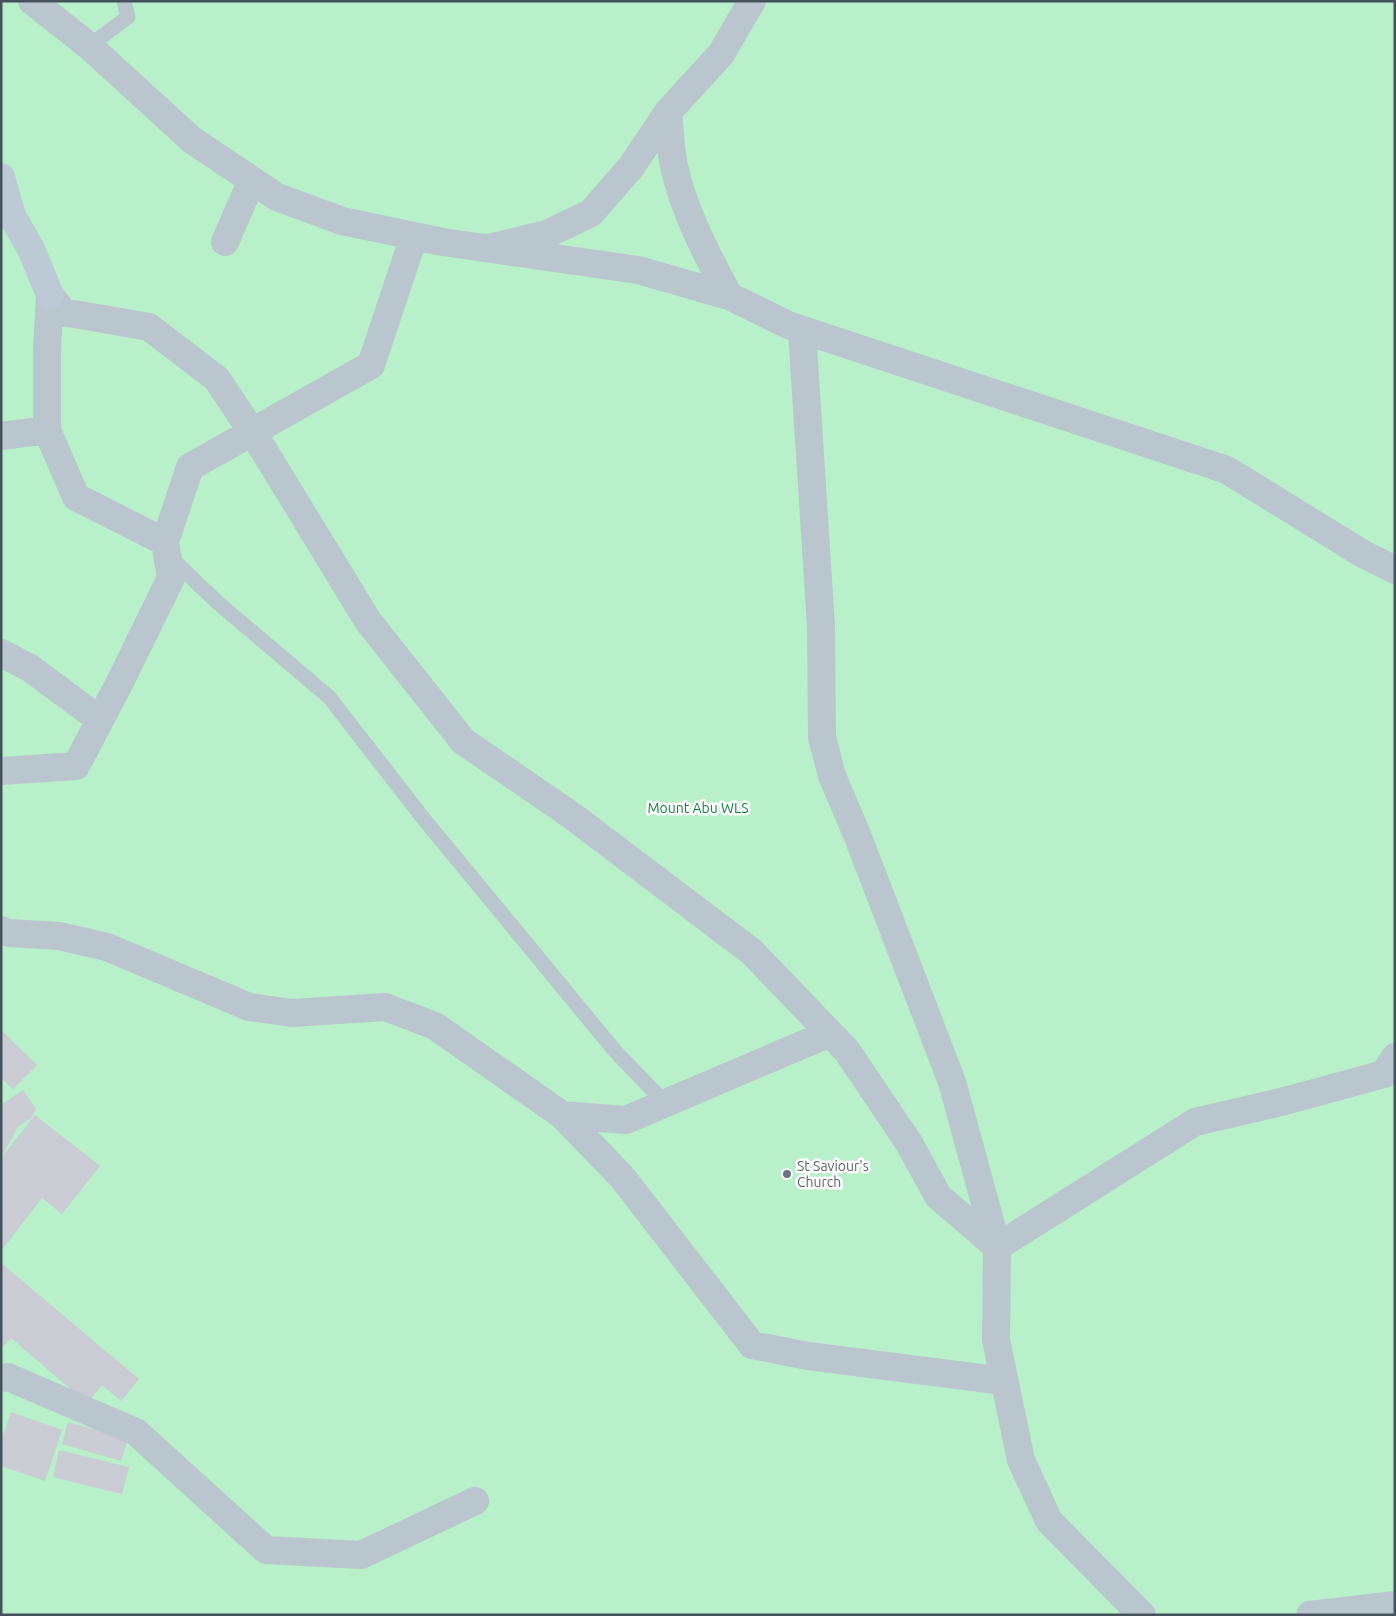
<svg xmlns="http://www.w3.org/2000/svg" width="1396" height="1616" font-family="Ubuntu,sans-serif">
  <rect width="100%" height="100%" fill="#f0eced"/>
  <path fill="#b8f0c9" d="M1,1H1395V1615H1Z"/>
  <path fill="#c9ccd2" d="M1,1030L37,1065L13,1089L1,1078Z
    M23,1090L36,1109L32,1117L18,1127L1,1158V1105Z
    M35,1115L100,1166L62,1214L42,1198L1,1251V1158Z
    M1,1263L139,1379L121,1401L102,1385L87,1403L11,1338L1,1349Z
    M11,1412L62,1430L45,1481L1,1466V1432L4,1433Z
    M68,1422L128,1439L121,1461L62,1444Z
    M59,1450L129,1467L122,1494L53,1477Z"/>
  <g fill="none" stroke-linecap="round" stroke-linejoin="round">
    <path stroke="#bac6cd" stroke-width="15" d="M89,46L128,17L124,1
      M169,556L217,602L329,697L423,818L615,1051L666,1104"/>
    <path stroke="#bac6cd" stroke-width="28" d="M32,1L89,46L192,140L277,197L342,221L443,242L638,270L729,296L788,325L1227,470L1363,554L1395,570
      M668,112C670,130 670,148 674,166C684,212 707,255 729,296
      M225,242L252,180
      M50,295L63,312L149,327L217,379L260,444L368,621L463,741L571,815L752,952L847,1051L909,1143L938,1196L997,1247L1195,1122L1285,1101L1384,1074L1395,1057
      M50,295L47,351V430L76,497L165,542
      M802,330L821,627L822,737L832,776L856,832L952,1082L997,1247L996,1340L1021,1460L1049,1521L1142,1615
      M1,436L47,430
      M1,653L30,668L100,720
      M1,771L76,766L121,680L171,578L165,542L190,467L371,365L414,236
      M1,930L9,933L59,936L107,947L249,1007L292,1013L385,1007L435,1026L562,1115L622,1177L752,1345L808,1356L1004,1381
      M562,1115L626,1120L830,1033
      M1,1378L8,1377L136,1432L266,1550L361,1555L475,1501
      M1310,1615L1395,1605"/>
    <path stroke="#bac6cd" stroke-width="28" d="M488,248L547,234L591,213L631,167L668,112L721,54L752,1"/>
    <path stroke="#bccad5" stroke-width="28" d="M1,177L12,216L31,249L50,295"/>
  </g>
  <circle fill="#6b7280" stroke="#fff" stroke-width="2" cx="787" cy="1174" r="5"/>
  <g text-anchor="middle" stroke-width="5" stroke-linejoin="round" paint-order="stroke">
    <g font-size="14" fill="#137e40" stroke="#fff">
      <text x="698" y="813">Mount Abu WLS</text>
    </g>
    <g font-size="14" fill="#5b616d" stroke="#fff" text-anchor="start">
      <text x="797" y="1171">St Saviour's<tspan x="797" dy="16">Church</tspan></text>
    </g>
  </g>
  <rect width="1396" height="1616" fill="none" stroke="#44525b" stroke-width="5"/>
</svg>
